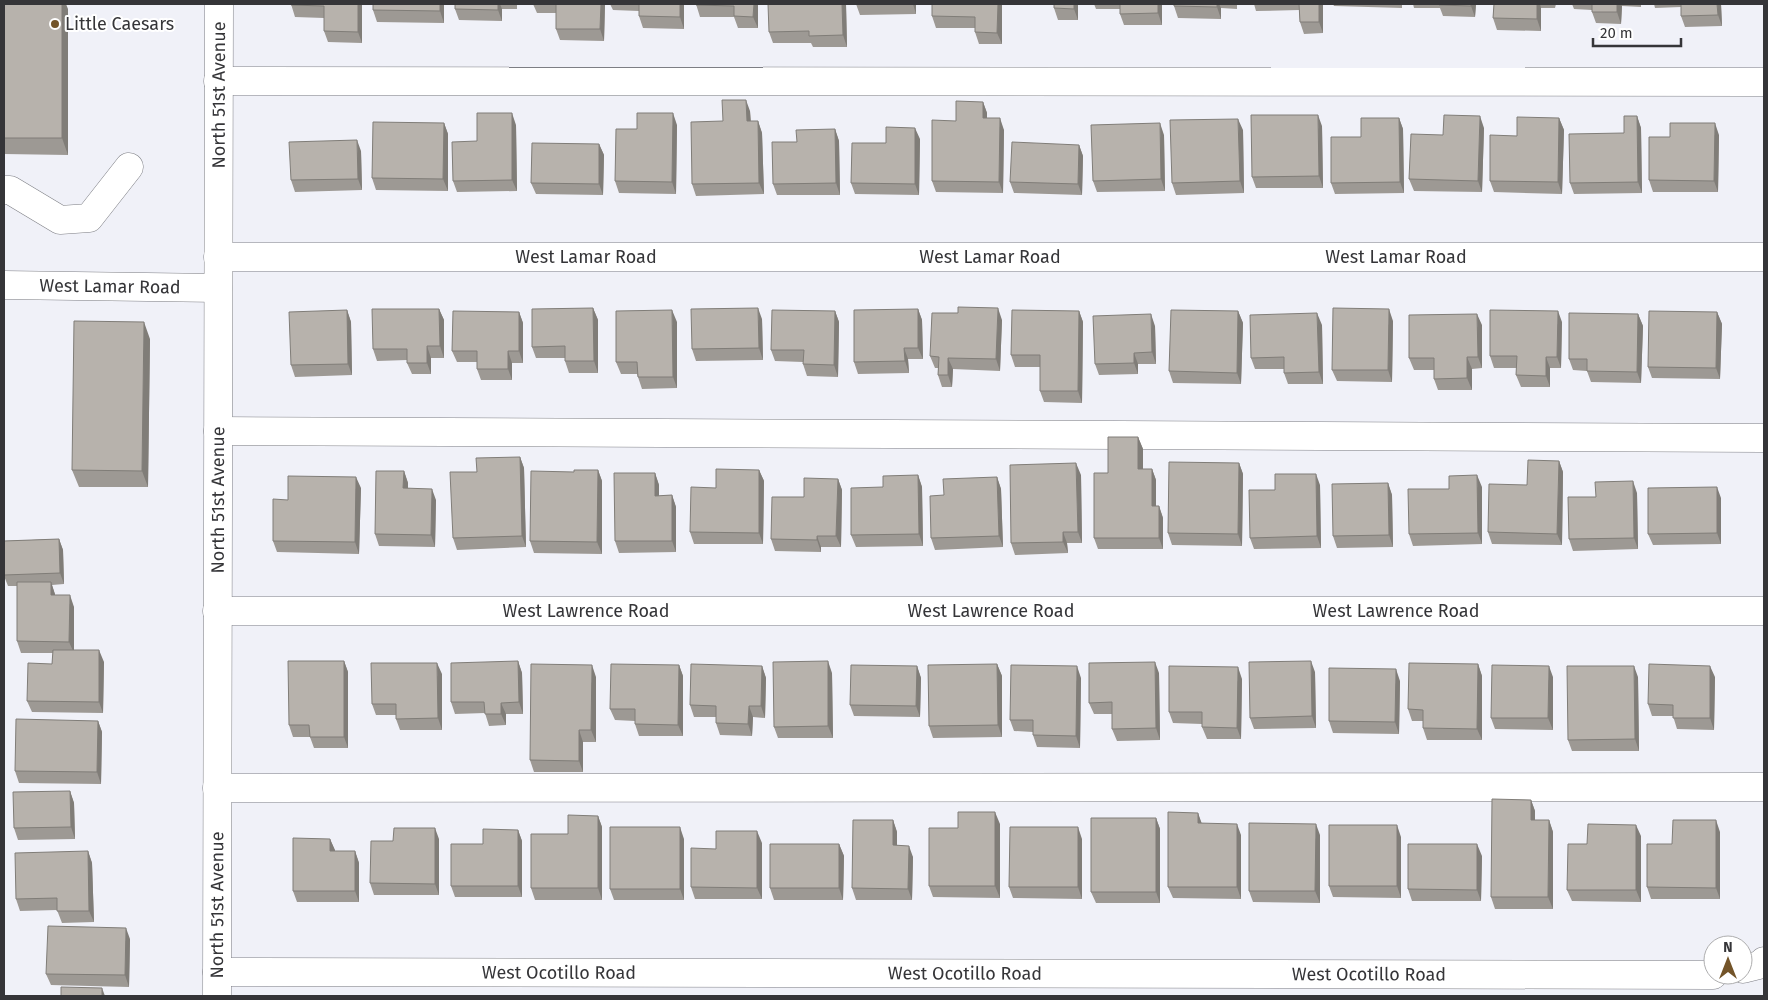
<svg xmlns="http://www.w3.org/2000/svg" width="1768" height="1000" font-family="'Fira Sans',sans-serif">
  <rect width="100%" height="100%" fill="#f0f1f8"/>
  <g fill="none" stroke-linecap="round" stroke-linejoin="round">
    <defs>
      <g id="minor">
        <path d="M218,81L1764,82"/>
        <path d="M4,190H10L60,220L89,218L129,167"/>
        <path id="s1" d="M218,257H1764"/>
        <path id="s2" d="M4,285L218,288"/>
        <path d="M218,431L1764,438"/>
        <path id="s3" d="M217,611H1764"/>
        <path d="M217,788L1764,787"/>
        <path d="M1743,969L1763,964L1764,961"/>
        <path id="s4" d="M217,972L1713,975"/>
      </g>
      <g id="major">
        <path id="s5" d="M217,996L219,4"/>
      </g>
    </defs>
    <use href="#minor" stroke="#7d7e84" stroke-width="29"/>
    <use href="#major" stroke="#7d7e84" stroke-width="29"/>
    <use href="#minor" stroke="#fff" stroke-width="28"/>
    <use href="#major" stroke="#fff" stroke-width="28"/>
  </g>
  <path fill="#9d9994" d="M4,4L68,9V155L4,154Z
    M291,4H362V43L328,42L324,31V18L295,17Z
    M373,4H444V23L377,22L373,10Z
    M455,4H517V9H502V21L459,20L455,9Z
    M533,4H605L604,41L560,40L556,29V13H537Z
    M610,4H684V29L643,28L639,16V11L613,10Z
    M696,4H758V28H738L734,17H700Z
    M846,4L847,47H813L811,43H773L769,32Z
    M856,4H916V14L860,15Z
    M932,4H1002V44H979L975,32V28H936L932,16Z
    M1015,4H1078V20H1058L1054,8V5Z
    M1094,4H1162V25H1124L1120,14V9H1096Z
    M1174,4H1237V9L1221,8V19L1178,18L1174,6Z
    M1254,4H1323V33L1304,34L1300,22L1299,10L1256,11Z
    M1333,4H1402V8L1334,6Z
    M1413,4H1476L1475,17L1443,16L1440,8H1414Z
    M1494,4H1556L1555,8H1541V31L1497,30L1493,18Z
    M1572,4H1641V7L1622,6L1621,24L1596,23L1592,12V10L1574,9Z
    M1654,4H1721L1722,26L1685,27L1681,16V7L1655,8Z
    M983,102L987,113V118L1004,130L1003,193L936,192L932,181L956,121Z
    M750,111L751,121H758L762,133L764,194L696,196L692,184L723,121Z
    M1637,116L1641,128L1642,193L1574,194L1570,183L1624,133Z
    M1399,118L1403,129L1404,193L1335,194L1331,183L1361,137Z
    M1559,118L1564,130L1562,194L1494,192L1490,181L1517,136Z
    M444,123L448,134V191L376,190L372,178Z
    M516,125L517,191L457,192L453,181L477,141Z
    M677,125L676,194L619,193L615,181L637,129Z
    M1322,126L1323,188H1256L1252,177Z
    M1484,128L1482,192L1414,191L1409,179L1443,135Z
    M835,129L839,141L840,195H777L773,184L797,142Z
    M1243,130L1244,193L1176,195L1172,183Z
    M1164,135L1165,191L1097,192L1093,181Z
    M1719,135L1718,192H1653L1649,180L1670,137Z
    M920,139L919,195L855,194L851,183L886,143Z
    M599,144L604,155L603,195L536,194L531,183Z
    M1079,145L1083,156L1082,195L1014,193L1010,182Z
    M361,151L362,190L295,192L291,180Z
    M593,308L598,320V373H569L565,361V358H536L532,347Z
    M439,309L444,320V358H431V374H412L407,363V360L377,361L373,349Z
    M918,309L922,320L923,359H908L909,373L858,374L854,362Z
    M347,310L351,322L352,375L295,377L291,365Z
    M835,311L839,322L838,377L807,376L803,364V362L775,361L771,350Z
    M1079,311L1083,322L1082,403L1044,402L1040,391V367H1015L1011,355Z
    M1238,311L1243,323L1241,384L1173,383L1169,371Z
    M519,312L523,323V363H512V380H481L477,369V362H457L452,351Z
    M1717,312L1722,324L1720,379L1652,378L1648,367Z
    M1638,314L1643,326L1641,383L1591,382L1587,371L1573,370L1569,359Z
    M762,319L763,360L696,361L692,349Z
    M1002,320L1000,371L953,369L952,387H942L938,375V368H935L930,356Z
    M1393,321L1392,382L1337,381L1332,370Z
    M677,322V388L642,389L637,374H621L616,362Z
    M1562,322L1561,368H1550V387H1521L1516,375L1517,368H1494L1490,356Z
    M1322,325L1323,384H1288L1284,373V369H1255L1251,358Z
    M1482,325V368L1472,369V390H1438L1434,379V370H1414L1409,358Z
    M1155,326L1156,364H1138V374L1099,375L1095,364Z
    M150,339L148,487H79L72,470Z
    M1138,437L1143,449V469H1152L1156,480V506H1159L1163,518V549H1098L1094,538L1108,473Z
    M520,457L524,468L526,547L457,550L453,538Z
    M1559,461L1563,472L1562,545L1492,544L1488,532Z
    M1239,463L1243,474L1242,546L1172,545L1168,533Z
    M598,470L602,481V554L534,553L530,541L574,472Z
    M759,470L764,481L763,544H694L690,532L716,488Z
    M404,471L408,483V488L436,500L435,547L379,546L375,534Z
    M655,473L659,485V496L672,495L676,507V552L619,553L615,541Z
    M918,475L922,487L923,546L856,547L851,535L883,487Z
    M1081,475L1082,543H1067L1068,553L1015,555L1011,543Z
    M997,477L1001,489L1003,547L935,550L931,538L944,495Z
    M838,479L842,490L841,547H821V552L775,551L771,539L804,497Z
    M1388,483L1392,495L1393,547L1337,548L1333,536Z
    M1320,485L1321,548L1254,549L1250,538L1275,490Z
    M1482,487V544L1413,546L1409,534L1449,489Z
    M361,488L359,554L277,552L273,541L288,500Z
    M1637,493L1638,549L1573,551L1569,539L1596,497Z
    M1721,498V544L1653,545L1648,534Z
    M59,539L63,550L64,584L52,585L55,595L74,607V650L104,662L103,713L32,712L27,701L52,664L53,653H21L17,641V586H8L4,576V541Z
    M344,661L348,672V748H314L310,737H293L289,725Z
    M518,661L522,673L523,714H506V725L489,726L485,713L455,714L451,702Z
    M997,664L1002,676V737L933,738L929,726Z
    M1478,664L1482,676V740H1427L1423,728V721H1412L1408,709Z
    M679,665L683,676V736H639L635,724V721L615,720L610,709Z
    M762,666L766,678L765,718L753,717L752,736L720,735L716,723V717H694L690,705Z
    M917,666L921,678L920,717L854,716L850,705Z
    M1315,672L1316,728L1254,729L1250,718Z
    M832,673L833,738H778L774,727Z
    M1159,673L1160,740L1117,741L1112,729V714H1094L1089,703Z
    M442,674V730H400L396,719V715H376L372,704Z
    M596,677V742H583V772H534L530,760Z
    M1553,677V730L1495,729L1491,718Z
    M1638,677L1639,751H1572L1568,740Z
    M1715,677L1714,730L1677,729L1673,716H1652L1648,704Z
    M1081,678L1080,748L1037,747L1033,735V732L1014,731L1010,720Z
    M1242,679L1241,739H1207L1202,727V724L1173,723L1169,712Z
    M1400,681L1399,734L1333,733L1329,721Z
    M98,721L102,732L101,784L19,783L15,771Z
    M70,791L74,803L75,839L18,840L14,828Z
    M1531,800L1535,811V820H1549L1553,832V909H1495L1491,897Z
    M1198,813L1201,823L1241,835V899L1173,898L1168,887Z
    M598,816L602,827V900H535L531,888Z
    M1156,818L1160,829V903H1096L1091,892Z
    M893,820L897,832V845L913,857L912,900H856L852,888Z
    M1000,824V898L933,897L929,886Z
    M518,830L522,841V897H455L451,886L483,844Z
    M1720,832V899H1651L1647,887Z
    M1320,835V903L1253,902L1249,891Z
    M1641,836V902L1572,901L1567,890L1587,844Z
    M1401,837V898L1333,897L1329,886Z
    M330,839L335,851H355L359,863V902H297L293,891Z
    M439,839V895H374L370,883Z
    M684,839V900H614L610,889Z
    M1082,839V899L1013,898L1009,887Z
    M762,843V899H695L691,887L716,849Z
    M839,844L844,856L843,900H774L770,888Z
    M88,851L92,863L94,922L62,923L57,910L20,911L16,899Z
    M1482,856L1481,901H1412L1408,889Z
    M130,939L129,987L51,985L46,974Z"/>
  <path fill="#807d78" d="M62,4H66L68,9V155L62,138Z
    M358,4H362V43L358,32Z
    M440,4H444V23L440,11Z
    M498,4H500L502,9V21L498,10Z
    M601,4H605L604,41L600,29Z
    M680,4H684V29L680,17Z
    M754,4H758V28L753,17Z
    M842,4H846L847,47L843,35Z
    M913,4H916V14Z
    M998,4H1002V44L997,33Z
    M1074,4H1078V20L1074,9Z
    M1158,4H1162V25L1158,13Z
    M1217,4H1219L1221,8V19L1217,7Z
    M1319,4H1323V33L1319,22Z
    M1471,4H1476L1475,17L1471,6Z
    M1537,4H1540L1541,8V31L1537,19Z
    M1617,4H1621L1622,6L1621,24L1617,12Z
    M1717,4H1721L1722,26L1718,15Z
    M746,100L750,111L751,133L747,121Z
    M983,102L987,113V129L983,118Z
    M512,113L516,125L517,191L512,180Z
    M673,113L677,125L676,194L672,182Z
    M1318,115L1322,126L1323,188L1319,176Z
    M1480,116L1484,128L1482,192L1478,181Z
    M1637,116L1641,128L1642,193L1638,182Z
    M1000,118L1004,130L1003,193L999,182Z
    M1399,118L1403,129L1404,193L1400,182Z
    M1559,118L1564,130L1562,194L1558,182Z
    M1238,119L1243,130L1244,193L1240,181Z
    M758,121L762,133L764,194L759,183Z
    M444,123L448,134V191L443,179Z
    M1160,123L1164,135L1165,191L1161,179Z
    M1715,123L1719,135L1718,192L1714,181Z
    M915,128L920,139L919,195L915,184Z
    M835,129L839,141L840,195L836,183Z
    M357,140L361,151L362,190L358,179Z
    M599,144L604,155L603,195L599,184Z
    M1079,145L1083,156L1082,195L1078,184Z
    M593,308L598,320V373L594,361Z
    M758,308L762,319L763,360L759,348Z
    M998,308L1002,320L1000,371L996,359Z
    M439,309L444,320V358L440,346Z
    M918,309L922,320L923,359L918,348Z
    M1389,309L1393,321L1392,382L1388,370Z
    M347,310L351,322L352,375L348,364Z
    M672,310L677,322V388L673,377Z
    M835,311L839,322L838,377L834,365Z
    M1079,311L1083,322L1082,403L1078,391Z
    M1238,311L1243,323L1241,384L1237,373Z
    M1558,311L1562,322L1561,368L1557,357Z
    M519,312L523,323V363L519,351Z
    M1717,312L1722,324L1720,379L1716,368Z
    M1317,313L1322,325L1323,384L1319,372Z
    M1151,314L1155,326L1156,364L1152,352Z
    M1477,314L1482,325V368L1478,357Z
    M1638,314L1643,326L1641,383L1637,372Z
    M144,322L150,339L148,487L142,471Z
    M427,346L431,358V374L427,363Z
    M904,348L908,359L909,373L905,361Z
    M508,351L512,363V380L508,369Z
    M1134,353L1138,364V374L1134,363Z
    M1467,357L1472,369V390L1467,378Z
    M1546,357L1550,368V387L1546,376Z
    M948,358L953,369L952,387L948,375Z
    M1138,437L1143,449V480L1138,469Z
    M520,457L524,468L526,547L522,536Z
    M1559,461L1563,472L1562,545L1557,534Z
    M1076,463L1081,475L1082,543L1078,532Z
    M1239,463L1243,474L1242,546L1238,534Z
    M1152,469L1156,480V518L1152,506Z
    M598,470L602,481V554L597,542Z
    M759,470L764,481L763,544L759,533Z
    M404,471L408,483V500L403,488Z
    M655,473L659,485V507L655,496Z
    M1316,474L1320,485L1321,548L1317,536Z
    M918,475L922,487L923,546L919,534Z
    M1477,475L1482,487V544L1478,533Z
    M356,477L361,488L359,554L355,542Z
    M997,477L1001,489L1003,547L999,536Z
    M838,479L842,490L841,547L836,536Z
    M1633,481L1637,493L1638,549L1634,538Z
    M1388,483L1392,495L1393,547L1389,535Z
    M1717,487L1721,498V544L1717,533Z
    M432,489L436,500L435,547L431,535Z
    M672,495L676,507V552L672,541Z
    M1159,506L1163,518V549L1159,538Z
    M1063,532L1067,543L1068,553L1063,542Z
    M817,536L821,547V552L817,540Z
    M59,539L63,550L64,584L60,573Z
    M51,582L55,594V607L51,595Z
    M70,595L74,607V653L69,642Z
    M99,650L104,662L103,713L99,702Z
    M344,661L348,672V748L344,737Z
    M518,661L522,673L523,714L519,702Z
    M828,661L832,673L833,738L828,726Z
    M1311,661L1315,672L1316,728L1312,716Z
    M1155,662L1159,673L1160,740L1156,728Z
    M437,663L442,674V730L438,718Z
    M997,664L1002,676V737L998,725Z
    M1478,664L1482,676V740L1477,729Z
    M592,665L596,677V742L591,730Z
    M679,665L683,676V736L678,725Z
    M762,666L766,678L765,718L761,706Z
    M917,666L921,678L920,717L916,706Z
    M1077,666L1081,678L1080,748L1076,736Z
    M1549,666L1553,677V730L1548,718Z
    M1634,666L1638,677L1639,751L1635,739Z
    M1710,666L1715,677L1714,730L1710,718Z
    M1238,667L1242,679L1241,739L1237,728Z
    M1396,669L1400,681L1399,734L1395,722Z
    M501,703L506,714V725L501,714Z
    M749,706L753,717L752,736L748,724Z
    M98,721L102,732L101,784L97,772Z
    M579,730L583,742V772L579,761Z
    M70,791L74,803L75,839L71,827Z
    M1531,800L1535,811V832L1531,820Z
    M995,812L1000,824V898L995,886Z
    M1198,813L1202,824L1198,823Z
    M598,816L602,827V900L598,888Z
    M1156,818L1160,829V903L1156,892Z
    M893,820L897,832V857L893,845Z
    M1549,820L1553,832V909L1548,897Z
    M1716,820L1720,832V899L1716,888Z
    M1237,824L1241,835V899L1237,887Z
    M1316,824L1320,835V903L1315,891Z
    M1397,825L1401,837V898L1397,886Z
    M1636,825L1641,836V902L1636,890Z
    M680,827L684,839V900L680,889Z
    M1078,827L1082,839V899L1078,887Z
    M435,828L439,839V895L435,884Z
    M518,830L522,841V897L518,886Z
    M757,831L762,843V899L757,888Z
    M330,839L335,850V863L330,851Z
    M839,844L844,856L843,900L839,888Z
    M1477,844L1482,856L1481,901L1477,890Z
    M909,846L913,857L912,900L908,889Z
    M88,851L92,863L94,922L89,911Z
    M355,851L359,863V902L355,891Z
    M126,928L130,939L129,987L125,975Z
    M102,988L105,996H102Z"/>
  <path fill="#b7b2ac" stroke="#807d78" d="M4,4H62V138H4Z
    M291,4H358V32L324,31V6L291,5Z
    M373,4H440V11L373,10Z
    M455,4H498V10L455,9Z
    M556,4H601L600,29H556Z
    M639,4H680V17L639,16Z
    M696,4H754L753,17L734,16V6L696,5Z
    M768,4H842L843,35L809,36V31L769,32Z
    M932,4H998L997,33L975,32V17L932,16Z
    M1054,4H1074V9L1054,8Z
    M1120,4H1158V13L1120,14Z
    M1174,4H1217V7L1174,6Z
    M1299,4H1319V22H1300Z
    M1439,4H1471V6L1439,5Z
    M1494,4H1537V19L1493,18Z
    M1592,4H1617V12H1592Z
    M1681,4H1717L1718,15L1681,16Z
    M722,100H746L747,121H758L759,183L692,184L691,122L723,121Z
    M956,101L983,102V118H1000L999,182L932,181V120L956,121Z
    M477,113H512V180L453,181L452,142L477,141Z
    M637,113H673L672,182L615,181L616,129H637Z
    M1251,115H1318L1319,176L1252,177Z
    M1444,115L1480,116L1478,181L1409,179L1411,134L1443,135Z
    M1624,116H1637L1638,182L1570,183L1569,134L1624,133Z
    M1517,117L1559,118L1558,182L1490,181V135L1517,136Z
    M1361,118H1399L1400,182L1331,183V137H1361Z
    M1238,119L1240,181L1172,183L1170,120Z
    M373,122L444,123L443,179L372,178Z
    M1160,123L1161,179L1093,181L1091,125Z
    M1670,123H1715L1714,181L1649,180V137H1670Z
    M886,127L915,128V184L851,183L852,143H886Z
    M835,129L836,183L773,184L772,142H797L796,130Z
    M357,140L358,179L291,180L289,142Z
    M1012,142L1079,145L1078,184L1010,182Z
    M532,143L599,144V184L531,183Z
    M958,307L998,308L996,359L948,358V375H938L939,357L930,356L932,313H958Z
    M593,308L594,361H565V346L532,347V309Z
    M758,308L759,348L692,349L691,309Z
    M1333,308L1389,309L1388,370H1332Z
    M372,309H439L440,346H427V363H407V349H373Z
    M918,309V348H904L905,361L854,362V310Z
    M347,310L348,364L291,365L289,312Z
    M672,310L673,377H638L637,362H616V311Z
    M772,310L835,311L834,365L803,364L804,350H771Z
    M1012,310L1079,311L1078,391H1040V355H1011Z
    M1171,310L1238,311L1237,373L1169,371Z
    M1490,310L1558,311L1557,357H1546V376L1516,375L1517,356H1490Z
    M453,311L519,312V351H508V369H477V351H452Z
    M1649,311L1717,312L1716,368L1648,367Z
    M1317,313L1319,372L1284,373V357L1251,358L1250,315Z
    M1569,313L1638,314L1637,372L1587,371V359H1569Z
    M1151,314L1152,352L1134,353V363L1095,364L1093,316Z
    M1477,314L1478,357H1467V378L1434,379V358H1409V315Z
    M74,321L144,322L142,471L72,470Z
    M1108,437H1138V469H1152V506H1159V538H1094V473H1108Z
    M520,457L522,536L453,538L450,472H477L476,458Z
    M1528,460L1559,461L1557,534L1488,532L1489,484L1527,485Z
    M1169,462L1239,463L1238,534L1168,533Z
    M1076,463L1078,532H1063V542L1011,543L1010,465Z
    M716,469L759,470V533L690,532L691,487L716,488Z
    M574,470H598L597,542L530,541L531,471L574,472Z
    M376,471H404L403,488L432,489L431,535L375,534Z
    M614,473H655V496L672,495V541H615Z
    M1275,474H1316L1317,536L1250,538L1249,490H1275Z
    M918,475L919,534L851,535V488L883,487V476Z
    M1477,475L1478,533L1409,534L1408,489H1449V476Z
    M288,476L356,477L355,542L273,541V499L288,500Z
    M997,477L999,536L931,538L930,496L944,495L943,479Z
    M804,478L838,479L836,536H817V540L771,539L772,497H804Z
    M1633,481L1634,538L1569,539L1568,497H1596L1595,482Z
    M1388,483L1389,535L1333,536L1332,484Z
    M1717,487V533L1648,534V488Z
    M59,539L60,573L4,575V541Z
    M17,582H51V595H70L69,642L17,641Z
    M53,650H99V702L27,701L28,663L52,664Z
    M288,661H344V737H310L309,725H289Z
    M518,661L519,702L501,703V714H485L484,702H451V663Z
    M828,661V726L774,727L773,662Z
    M1311,661L1312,716L1250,718L1249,662Z
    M1155,662L1156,728L1112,729V702L1089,703V663Z
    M371,663H437L438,718L396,719V704H372Z
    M1409,663L1478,664L1477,729L1423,728V710L1408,709Z
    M531,664L592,665L591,730H579V761L530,760Z
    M611,664L679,665L678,725L635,724V709H610Z
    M691,664L762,666L761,706H749L748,724L716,723V706L690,705Z
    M997,664L998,725L929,726L928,665Z
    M1649,664L1710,666V718H1673V705L1648,704Z
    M851,665L917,666L916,706L850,705Z
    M1011,665L1077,666L1076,736L1033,735V720H1010Z
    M1492,665L1549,666L1548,718H1491Z
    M1169,666L1238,667L1237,728L1202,727V712H1169Z
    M1567,666H1634L1635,739L1568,740Z
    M1329,668L1396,669L1395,722L1329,721Z
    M16,719L98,721L97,772L15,771Z
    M70,791L71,827L14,828L13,792Z
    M1492,799L1531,800V820H1549L1548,897H1491Z
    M958,812H995V886H929V828H958Z
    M1168,812L1198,813V823L1237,824V887H1168Z
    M568,815L598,816V888H531V834H568Z
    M1091,818H1156V892H1091Z
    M853,820H893V845L909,846L908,889L852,888Z
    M1673,820H1716V888L1647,887V844H1672Z
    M1249,823L1316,824L1315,891H1249Z
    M1588,824L1636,825V890H1567L1568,844H1587Z
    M1329,825H1397V886H1329Z
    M610,827H680V889H610Z
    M1010,827H1078V887H1009Z
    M394,828H435V884L370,883L371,841H393Z
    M483,829L518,830V886H451V844H483Z
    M716,831H757V888L691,887V848L716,849Z
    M293,838L330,839V851H355V891H293Z
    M770,844H839V888H770Z
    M1408,844H1477V890L1408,889Z
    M88,851L89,911H57V898L16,899L15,853Z
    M48,926L126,928L125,975L46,974Z
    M61,987L102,988V996H61Z"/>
  <circle fill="#735429" stroke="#fff" stroke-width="2" cx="55" cy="24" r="5"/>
  <g text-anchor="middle" stroke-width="4" stroke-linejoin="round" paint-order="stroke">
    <g font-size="18" fill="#353538" stroke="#fff" text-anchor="start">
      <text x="65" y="30">Little Caesars</text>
    </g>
    <g font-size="18" fill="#353538" stroke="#fff">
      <text dy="6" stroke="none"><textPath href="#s5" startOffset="901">North 51st Avenue</textPath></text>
      <text dy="6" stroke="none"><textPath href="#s1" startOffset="368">West Lamar Road</textPath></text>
      <text dy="6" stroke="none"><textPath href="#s1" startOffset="772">West Lamar Road</textPath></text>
      <text dy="6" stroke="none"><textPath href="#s1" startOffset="1178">West Lamar Road</textPath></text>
      <text dy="6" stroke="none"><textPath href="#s2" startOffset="106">West Lamar Road</textPath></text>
      <text dy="6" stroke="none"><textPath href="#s5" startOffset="496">North 51st Avenue</textPath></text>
      <text dy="6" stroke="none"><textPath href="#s3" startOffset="369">West Lawrence Road</textPath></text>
      <text dy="6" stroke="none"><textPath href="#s3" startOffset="774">West Lawrence Road</textPath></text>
      <text dy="6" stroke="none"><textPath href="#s3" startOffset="1179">West Lawrence Road</textPath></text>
      <text dy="6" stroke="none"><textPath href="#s5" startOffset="91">North 51st Avenue</textPath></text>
      <text dy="6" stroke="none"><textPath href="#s4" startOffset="342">West Ocotillo Road</textPath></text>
      <text dy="6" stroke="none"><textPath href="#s4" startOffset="748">West Ocotillo Road</textPath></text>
      <text dy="6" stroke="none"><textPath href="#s4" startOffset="1152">West Ocotillo Road</textPath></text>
    </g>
  </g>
  <rect width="1768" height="1000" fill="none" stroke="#353538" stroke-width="10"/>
  <g transform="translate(1728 960)"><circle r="24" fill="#ffffff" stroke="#aeaeaf"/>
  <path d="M0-4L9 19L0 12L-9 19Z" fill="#735429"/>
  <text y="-8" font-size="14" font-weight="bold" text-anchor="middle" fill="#353538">N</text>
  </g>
  <path d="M1593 38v8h88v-8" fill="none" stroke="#353538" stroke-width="2.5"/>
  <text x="1600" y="38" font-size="15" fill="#353538" stroke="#ffffff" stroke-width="4" paint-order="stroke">20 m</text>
</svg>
